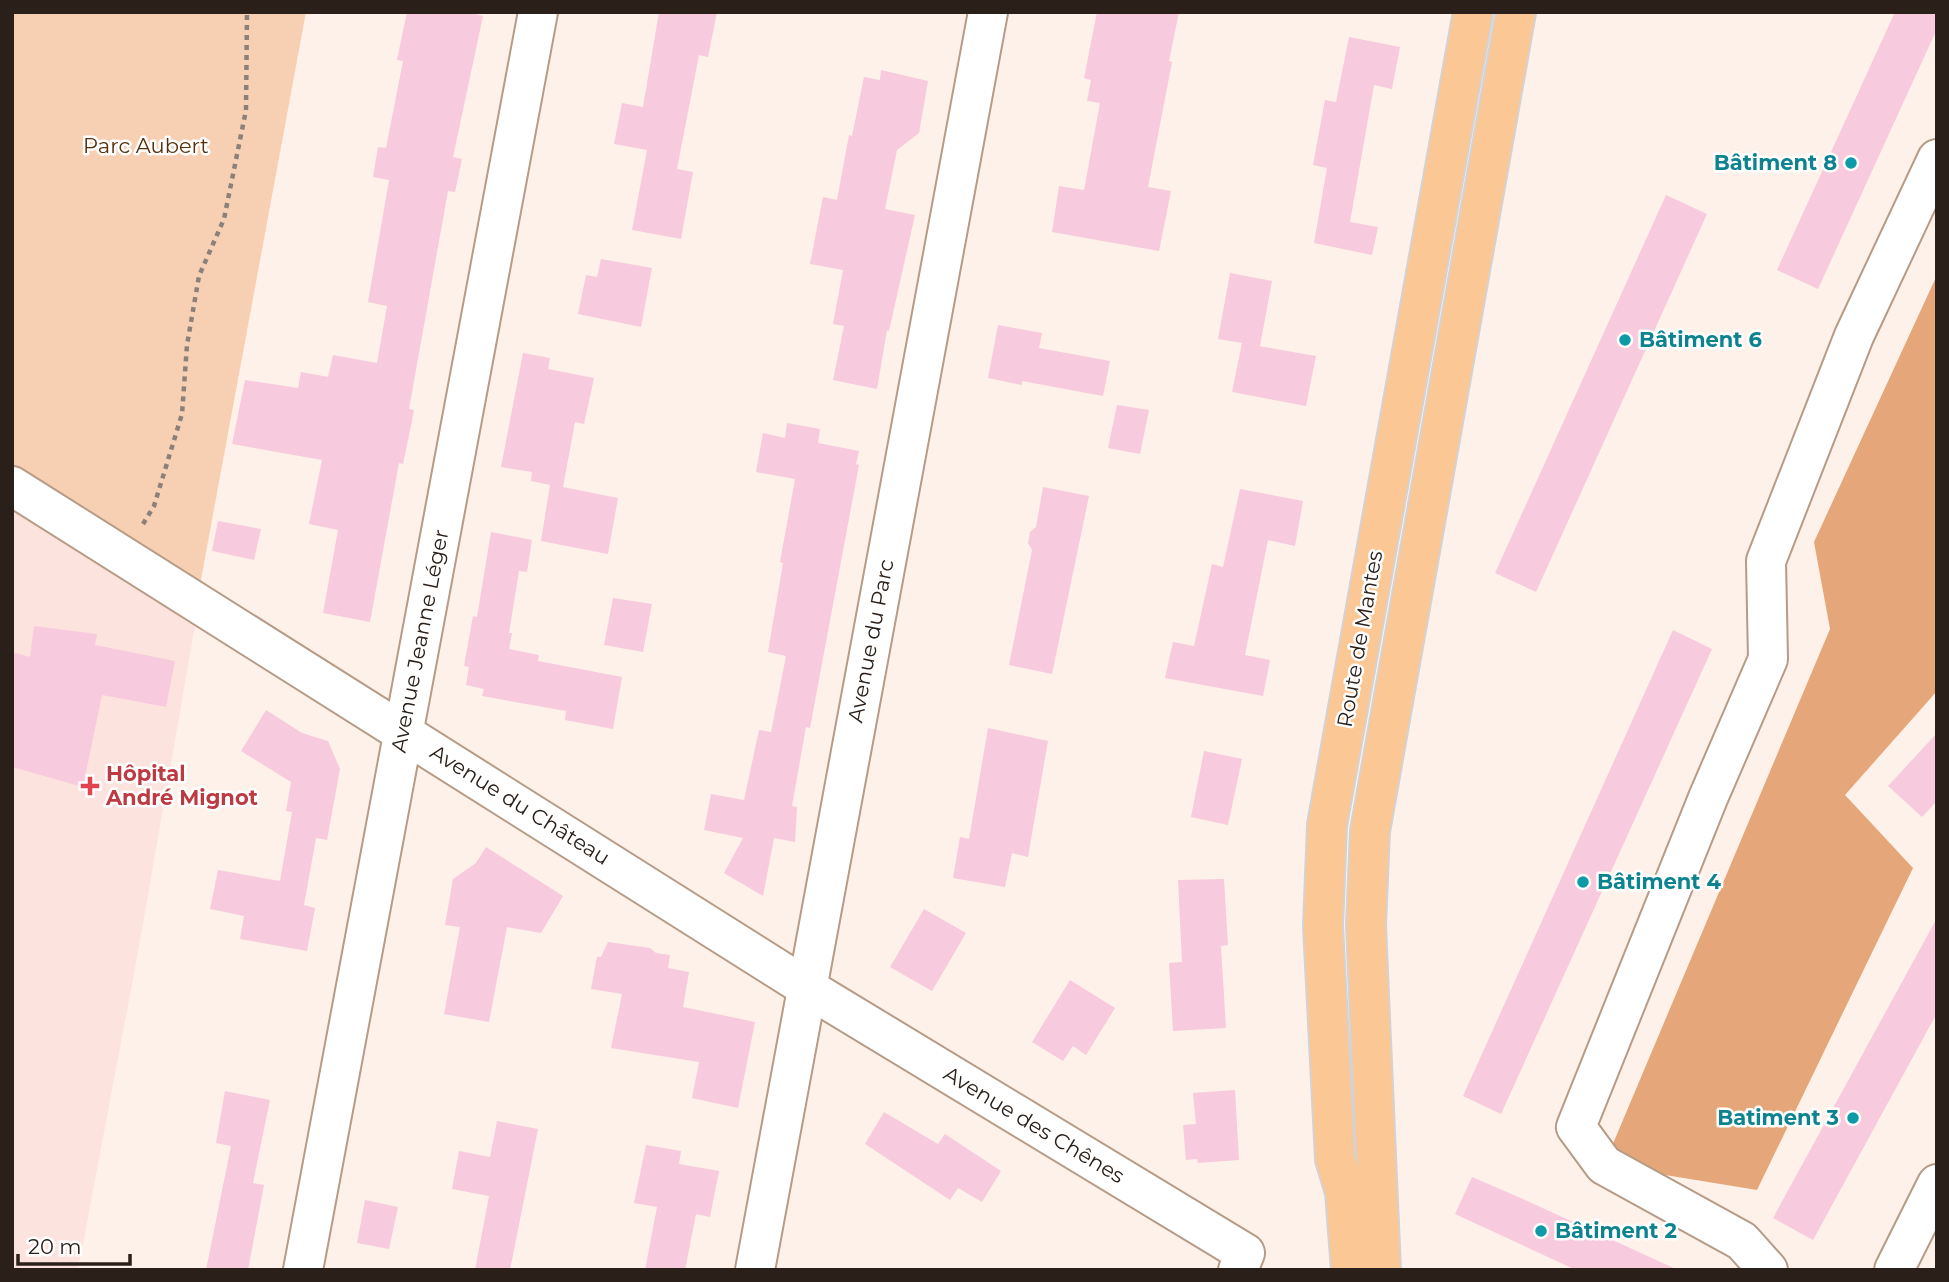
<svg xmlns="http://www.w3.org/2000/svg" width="1949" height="1282" font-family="Montserrat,sans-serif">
  <rect width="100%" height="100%" fill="#fdf1e9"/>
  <path fill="#fde3de" d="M12,504L196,620L138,952L78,1270H12Z"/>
  <path fill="#f7d0b4" d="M12,12H306L197,601L12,504Z"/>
  <path fill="#e5a779" d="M1937,275V691L1845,795L1913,868L1757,1190L1604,1165L1830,629L1814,542Z"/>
  <path fill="#f8cadd" d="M407,12H467L483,16L453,157L462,159L455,192L448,191L409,409L414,410L412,421L403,464L399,463L370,622L323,613L338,530L309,524L322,460L232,444L245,380L298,388L301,372L328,377L333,355L377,363L387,306L368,302L389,180L373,177L378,147L386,148L403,61L397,60Z
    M659,12H717L708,57L699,55L677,169L693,172L681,239L632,230L647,150L614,144L622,103L643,107Z
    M1097,12H1179L1169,61L1172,62L1148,187L1171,191L1159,251L1052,232L1059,186L1084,190L1100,103L1087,101L1091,80L1084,78Z
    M1895,12H1937V29L1818,289L1777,270Z
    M1349,37L1400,47L1392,89L1374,85L1350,222L1378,227L1372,255L1314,243L1327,168L1313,165L1325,100L1336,102Z
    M881,70L928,81L919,133L897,150L885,209L915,215L889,331L887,330L877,389L833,380L844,326L833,324L843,270L810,264L823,197L837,200L849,135L852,136L864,77L880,80Z
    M1666,195L1707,214L1536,592L1495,573Z
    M601,259L652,268L641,327L578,314L586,275L597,277Z
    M1230,273L1272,281L1260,346L1218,339Z
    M998,325L1042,333L1039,348L1110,361L1103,396L1022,381V385L988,378Z
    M1242,343L1316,356L1306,406L1232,392Z
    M523,353L550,358L548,369L594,378L584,424L575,422L563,487L618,498L608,554L541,541L550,485L531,481L532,472L501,467Z
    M1117,405L1149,410L1140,454L1108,448Z
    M787,423L820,429L818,443L859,451L856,464L859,465L810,728L806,727L792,806L797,807L795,842L774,838L763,896L724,873L743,838L704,830L711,794L744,800L759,730L771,732L786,656L768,652L783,563L780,562L795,479L756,472L763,433L785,438Z
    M1043,487L1089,496L1052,674L1009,665L1032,550L1028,543L1030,532L1036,527Z
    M1240,489L1303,501L1295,546L1268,540L1245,655L1270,660L1263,696L1165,678L1173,642L1194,646L1212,564L1223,567Z
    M218,521L261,529L254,560L212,551Z
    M491,532L532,540L527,572L519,571L509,633H512L509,649L539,655L538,661L622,677L613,729L565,720L566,711L482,696L484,689L466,685L469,667L464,666L473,616L477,617Z
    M613,598L652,604L643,652L604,645Z
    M34,626L97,634L95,645L175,661L166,707L102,695L83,787L12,767V652L30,657Z
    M1673,630L1712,649L1501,1114L1463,1096Z
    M266,710L302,733L328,741L340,769L327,840L316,838L304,905L315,908L307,951L240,939L244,916L210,909L218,870L280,881L292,812L286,811L291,782L241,751Z
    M988,728L1048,741L1028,857L1012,853L1005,887L953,878L960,837L969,839Z
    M1937,733V801L1922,817L1888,786Z
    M1204,751L1242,759L1228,825L1191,817Z
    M486,847L563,896L541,933L507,927L489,1022L444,1014L460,927L445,925L453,879L476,863Z
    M1224,879L1228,945L1221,946L1226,1028L1173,1031L1169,963L1182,962L1178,880Z
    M924,909L966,933L932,991L890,967Z
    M1937,918V1013L1813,1240L1773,1218Z
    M608,942L650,948L656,953L670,955L668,968L689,972L683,1007L755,1022L738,1108L692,1098L699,1062L611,1048L622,994L591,989L597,957H601Z
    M1070,980L1115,1008L1086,1055L1073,1046L1063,1061L1032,1042Z
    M1235,1090L1239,1160L1198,1163L1197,1159L1186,1160L1183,1125L1196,1124L1193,1093Z
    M225,1091L270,1100L253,1183L264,1185L248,1270H206L231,1146L216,1143Z
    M884,1112L938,1144L945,1134L1001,1171L982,1202L958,1188L950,1200L865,1144Z
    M497,1121L538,1129L510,1270H475L489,1196L452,1189L459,1151L490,1157Z
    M646,1145L681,1151L679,1164L719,1171L710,1217L696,1214L685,1270H645L657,1207L634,1203Z
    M1472,1177L1523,1199L1678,1270H1576L1455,1214Z
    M365,1200L398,1207L389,1249L357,1243Z"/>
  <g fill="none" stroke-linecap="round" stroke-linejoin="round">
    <defs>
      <path id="minor" d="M12,486L806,987L1245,1253L1238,1270
        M303,1270L538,12
        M755,1270L988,12
        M1768,1270L1742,1241L1604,1165L1576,1127L1708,798L1768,659L1766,561L1854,336L1937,159
        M1894,1270L1937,1184"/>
      <path id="major" d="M1351,1270L1345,1192L1335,1159L1323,926L1327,825L1473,12
        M1381,1270L1366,925L1370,831L1516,12"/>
    </defs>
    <use href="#minor" stroke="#b69b87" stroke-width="42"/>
    <use href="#major" stroke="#d5d2d1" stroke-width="42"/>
    <path stroke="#8c8079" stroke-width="4.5" stroke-dasharray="5 5" stroke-linecap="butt" d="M143,524L154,506L182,414L187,345L199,276L224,219L246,110L247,12"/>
    <use href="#minor" stroke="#fff" stroke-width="38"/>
    <use href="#major" stroke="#fbc794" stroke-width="38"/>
  </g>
  <g fill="#0f9aa8" stroke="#fff" stroke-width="2.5">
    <circle cx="1851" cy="163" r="7"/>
    <circle cx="1625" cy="340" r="7"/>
    <circle cx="1583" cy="882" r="7"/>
    <circle cx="1853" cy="1118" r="7"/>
    <circle cx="1541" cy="1231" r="7"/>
  </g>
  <path fill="#e0444e" stroke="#fff" stroke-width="2.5" d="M86.5 775.5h7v7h7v7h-7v7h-7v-7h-7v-7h7z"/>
  <g text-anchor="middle" stroke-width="5" stroke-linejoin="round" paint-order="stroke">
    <g font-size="21" fill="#572f0b" stroke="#fff">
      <text x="146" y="153">Parc Aubert</text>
    </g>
    <g font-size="21" font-weight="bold" fill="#0d838f" stroke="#fff" text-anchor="start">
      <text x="1837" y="170" text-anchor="end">Bâtiment 8</text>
      <text x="1639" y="347">Bâtiment 6</text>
      <text x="1597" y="889">Bâtiment 4</text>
      <text x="1839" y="1125" text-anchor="end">Batiment 3</text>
      <text x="1555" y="1238">Bâtiment 2</text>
    </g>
    <g font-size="21" fill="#2b2019" stroke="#fff">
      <text transform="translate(1360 639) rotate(-80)" y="7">Route de Mantes</text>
      <text transform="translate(420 641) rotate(-79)" y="7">Avenue Jeanne Léger</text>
      <text transform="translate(871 641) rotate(-79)" y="7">Avenue du Parc</text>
      <text transform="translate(520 805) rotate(32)" y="7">Avenue du Château</text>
      <text transform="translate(1034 1125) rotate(31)" y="7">Avenue des Chênes</text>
    </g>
    <g font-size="21" font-weight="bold" fill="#be3a42" stroke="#fff" text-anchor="start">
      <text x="106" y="781">Hôpital<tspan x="106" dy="24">André Mignot</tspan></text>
    </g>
  </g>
  <rect width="1949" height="1282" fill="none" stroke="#2b2019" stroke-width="28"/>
  <path d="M18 1254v10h112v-10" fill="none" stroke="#2b2019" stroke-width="3.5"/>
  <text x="28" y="1254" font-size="21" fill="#2b2019" stroke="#ffffff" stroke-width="5" paint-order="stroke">20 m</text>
</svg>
